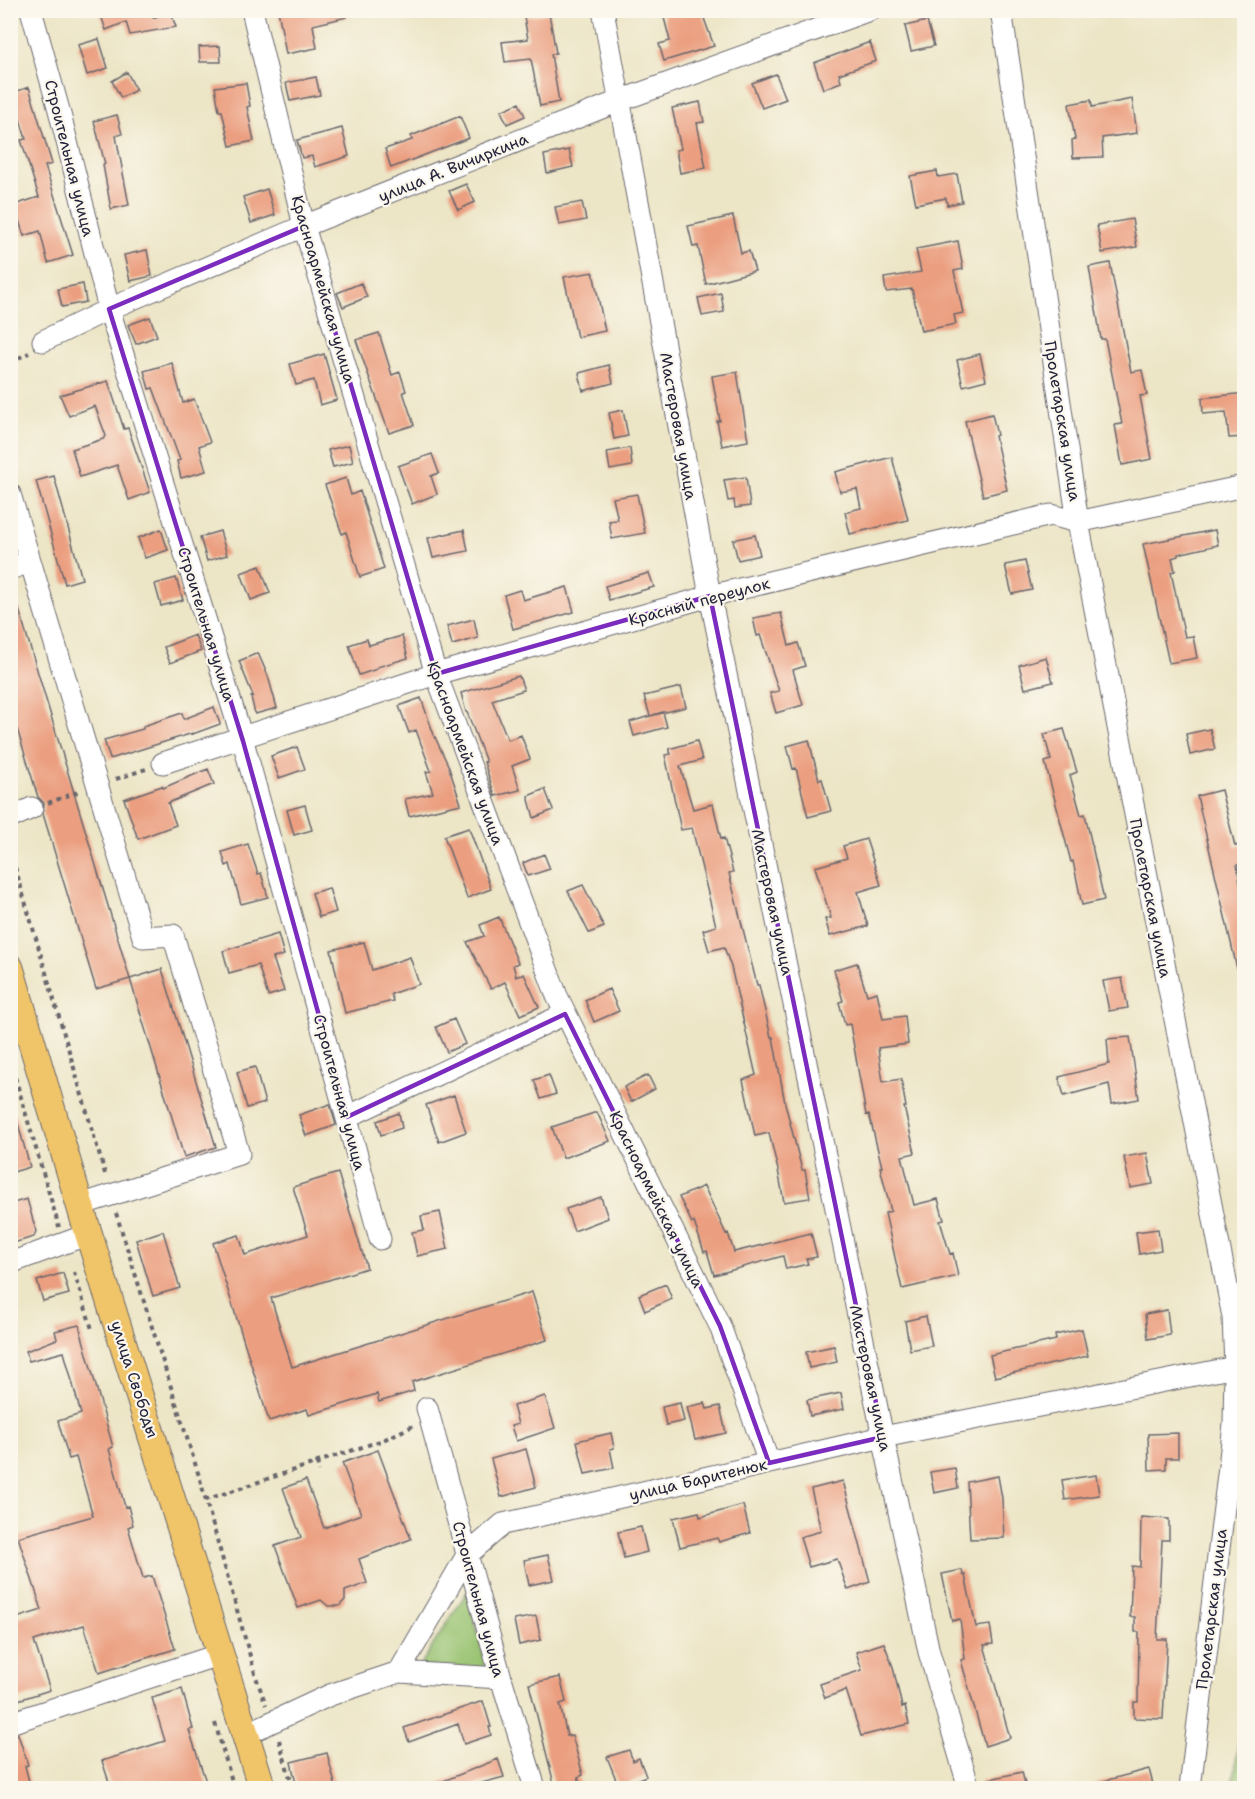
<svg xmlns="http://www.w3.org/2000/svg" width="1255" height="1799" font-family="'Shantell Sans',sans-serif">
  <rect width="100%" height="100%" fill="#fbf7ec"/>
  <filter id="ink" filterUnits="userSpaceOnUse"><feTurbulence type="fractalNoise" baseFrequency=".0167" numOctaves="2"/><feDisplacementMap in="SourceGraphic" scale="12" xChannelSelector="R" yChannelSelector="G"/><feConvolveMatrix kernelMatrix="1 2 1 2 8 2 1 2 1" color-interpolation-filters="sRGB"/></filter>
  <filter id="wash" filterUnits="userSpaceOnUse"><feTurbulence type="fractalNoise" baseFrequency=".008" numOctaves="4" result="noise"/><feDisplacementMap in="SourceGraphic" scale="24" xChannelSelector="R" yChannelSelector="G"/><feGaussianBlur stdDeviation="1.35" result="paint"/><feColorMatrix in="noise" values="0 0 0 0 0 0 0 0 0 0 0 0 0 0 0 0 0 1.4 0 .05"/><feComposite in="paint" operator="in"/></filter>
  <g filter="url(#wash)">
    <rect width="100%" height="100%" fill="#ece5c6"/>
    <path fill="#97c270" stroke="#5c7256" stroke-width="1.5" d="M467,1592L485,1661L483,1669L419,1667Z
      M1244,1693V1788H1233Z"/>
    <g id="blocks">
      <path fill="#eb9f80" d="M99,10H153L151,13L153,18L170,11L176,27L130,35L126,22L106,30Z
        M278,10H346L347,17L313,25L317,48L286,54Z
        M662,10H701L714,46L664,61L659,44L670,41Z
        M549,13L556,53L551,54L559,102L540,106L531,59L505,62L502,42L528,39L524,17Z
        M927,21L934,46L911,51L905,26Z
        M99,39L108,68L87,75L78,45Z
        M870,42L876,61L839,74L841,82L823,89L814,63Z
        M220,46L221,62H200L199,47Z
        M127,72L136,90L121,98L112,81Z
        M776,74L786,99L762,108L752,83Z
        M316,77L320,95L290,101L286,83Z
        M246,83L250,106L247,107L254,141L230,146L222,111H219L215,87Z
        M29,87L52,164L45,166L73,255L48,263L40,231L24,236L14,205L39,197L21,140L26,139L12,93Z
        M1132,99L1137,133L1102,138L1103,157L1073,158L1072,140L1075,139L1069,104L1091,100L1092,107Z
        M700,102L704,122L697,123L706,168L680,173L676,150L681,149L672,108Z
        M519,103L525,116L507,124L501,111Z
        M117,115L122,134L116,136L129,205L111,209L103,165L105,164L94,121Z
        M460,116L469,138L391,168L385,149L412,140L411,136Z
        M342,128L349,156L315,167L312,156L302,158L297,140Z
        M569,150L573,167L547,173L544,155Z
        M937,171L938,177L957,174L962,202L947,205L946,198L916,204L910,176Z
        M466,184L475,202L458,210L449,191Z
        M267,189L275,215L251,223L243,197Z
        M582,202L586,220L559,225L555,207Z
        M733,216L741,253L749,251L755,271L706,284L698,246L693,247L688,226Z
        M1132,219L1137,247L1102,253L1097,225Z
        M958,241L963,269L954,271L963,313L954,315L956,324L921,331L912,289L886,292L884,278L921,272L916,249Z
        M147,250L152,276L130,281L124,255Z
        M1110,263L1131,372L1142,370L1147,395L1140,396L1152,459L1122,465L1115,425L1122,424L1105,339H1101L1089,267Z
        M593,272L605,331L577,337L564,277Z
        M361,283L367,297L343,307L337,293Z
        M83,284L86,302L62,307L58,289Z
        M721,293L724,312L702,316L698,298Z
        M150,317L157,336L136,344L128,325Z
        M379,333L392,375L400,372L406,391L403,392L414,425L389,433L356,340Z
        M324,354L337,400L320,405L314,380L296,385L290,364Z
        M980,354L986,380L963,386L957,360Z
        M172,363L183,403L194,399L210,442L199,446L206,471L181,478L177,461L180,460L153,388L149,389L144,371Z
        M609,365L613,383L583,391L579,373Z
        M737,372L748,441L722,446L717,421H720L712,376Z
        M108,381L124,429L128,428L150,492L129,500L117,465L80,477L72,449L103,439L106,436L95,406L69,416L60,395Z
        M1245,393V437L1229,438L1226,412L1203,414L1202,398Z
        M623,410L628,436L614,439L609,413Z
        M992,414L997,435L995,436L1007,490L983,496L965,421Z
        M349,445L353,462L333,467L328,450Z
        M630,448L632,466L610,470L607,452Z
        M432,454L439,473L431,476L437,494L412,504L398,466Z
        M892,457L908,520L850,534L845,512L861,508L857,489L840,492L835,472Z
        M54,476L82,579L65,584L36,481Z
        M746,477L750,506L735,508L734,500L728,501L724,480Z
        M346,478L351,495L360,491L384,569L360,577L346,532L342,534L325,485Z
        M637,494L645,533L612,539L609,521L618,520L613,498Z
        M161,529L168,550L145,558L138,538Z
        M464,530L468,551L433,558L428,538Z
        M1215,530L1218,545L1178,554V556L1172,558L1175,571L1171,572L1185,637L1193,636L1197,658L1169,663L1143,544Z
        M220,531L227,555L207,561L200,537Z
        M755,535L760,555L738,560L733,540Z
        M1025,561L1032,590L1012,594L1005,565Z
        M260,566L270,593L251,600L241,573Z
        M649,573L654,587L609,600L605,586Z
        M176,578L183,600L161,606L155,584Z
        M567,587L574,612L513,629L504,595L520,590L523,600Z
        M14,593L130,979L96,989L43,814L44,803L38,797L10,706V594Z
        M781,613L789,646L798,643L805,666L793,670L803,705L776,713L770,693L779,691L760,635L757,636L753,618Z
        M474,619L478,638L452,645L447,626Z
        M195,635L201,651L170,663L164,647Z
        M402,636L408,658L377,667V669L359,675L349,645L367,639L369,645Z
        M258,653L268,676L277,708L255,714L251,697L253,696L239,661Z
        M1046,657L1053,682L1025,689L1019,665Z
        M519,676L524,690L492,700L508,740L521,735L530,759L512,766L520,790L495,796L484,762H486L467,712H466L461,693Z
        M681,687L686,707L650,716L644,696Z
        M421,698L434,735L448,765L461,804L409,816L405,799L433,793L426,772L431,771L416,730L409,733L399,706Z
        M214,707L220,724L193,734V733L110,759L104,740L143,729V726L182,713L184,719Z
        M663,712L667,727L634,736L630,722Z
        M1064,729L1077,772L1070,775L1081,815L1085,814L1104,900L1082,905L1073,861L1071,862L1045,762L1051,760L1044,734Z
        M1210,729L1215,749L1190,755L1186,734Z
        M809,740L819,780L822,779L831,811L808,817L796,768L793,769L787,746Z
        M697,741L702,760L680,766L693,809L713,804L721,839L724,838L733,872L729,873L757,985H759L771,1037H773L785,1103L802,1170H805L810,1198L784,1202L778,1170L769,1133L755,1136L743,1080L756,1075L731,967L724,947L709,951L703,930L716,926L692,828L681,830L665,755L671,754L669,749Z
        M297,747L305,769L279,778L271,756Z
        M208,769L214,784L168,803L176,825L138,839L124,799L162,786L163,788Z
        M545,789L553,810L534,818L528,796Z
        M1221,790L1235,846L1245,844V863L1237,865L1245,911V973H1238L1197,796Z
        M305,805L312,830L294,835L287,810Z
        M469,828L491,889L467,898L444,836Z
        M866,839L881,885L858,892L868,926L830,936L825,919L831,918L815,867L847,858L843,846Z
        M248,844L258,874L261,873L268,897L241,904L230,864L226,866L222,852Z
        M544,854L550,869L528,876L523,863Z
        M583,885L604,927L589,933L568,891Z
        M329,888L336,912L319,917L312,893Z
        M499,917L518,963L513,965L516,976L515,977L524,974L539,1007L520,1015L505,982L491,989L467,942L484,936L480,925Z
        M278,934L284,955L273,958L284,991L268,996L258,965L229,973L223,951Z
        M364,942L372,970L410,957L419,984L391,994L393,1001L345,1013L331,950Z
        M857,963L867,995L877,992L883,1019L905,1016L908,1044L878,1048L883,1082L901,1079L906,1107H904L915,1153L902,1156L914,1205L938,1199L944,1220L940,1221L950,1254L953,1253L958,1276L902,1289L885,1213L891,1211L880,1167H882L869,1114L866,1115L850,1024L845,1025L839,1002L843,1001L834,970Z
        M162,969L216,1147L184,1157L130,979Z
        M1122,978L1128,1008L1109,1011L1103,981Z
        M609,989L619,1011L594,1022L585,1000Z
        M454,1019L465,1044L447,1052L436,1027Z
        M1130,1037L1139,1099L1112,1104L1109,1084L1064,1096L1059,1077L1109,1064L1107,1039Z
        M255,1067L265,1103L247,1108L237,1072Z
        M549,1075L556,1094L541,1099L534,1080Z
        M648,1075L655,1089L631,1102L624,1087Z
        M454,1095L466,1132L439,1142L426,1105Z
        M330,1104L336,1125L306,1136L299,1115Z
        M597,1112L610,1141L563,1158L552,1127Z
        M10,1113H15L30,1167L10,1173Z
        M399,1113L402,1128L381,1135L377,1121Z
        M1147,1153L1153,1184L1130,1188L1124,1157Z
        M338,1173L367,1268L271,1298L292,1367L532,1292L547,1340L412,1382L414,1391L379,1402L377,1394L309,1415L307,1409L269,1421L213,1243L239,1235L245,1255L308,1235L293,1187Z
        M704,1186L726,1234L728,1233L734,1252L811,1233L817,1257L806,1259L808,1264L786,1269L783,1256L714,1275L707,1251L704,1252L694,1222L692,1223L679,1197Z
        M601,1197L608,1218L574,1231L566,1209Z
        M27,1199L36,1231L34,1237L10,1244V1204Z
        M440,1212L448,1249L417,1256L412,1232L424,1230L421,1216Z
        M1158,1229L1161,1250L1139,1254L1136,1232Z
        M163,1231L180,1288L153,1296L136,1240Z
        M63,1273L69,1294L43,1301L37,1281Z
        M666,1284L672,1299L645,1311L639,1295Z
        M1167,1310L1170,1335L1148,1339L1145,1314Z
        M926,1316L932,1346L910,1350L905,1321Z
        M79,1325L113,1447L109,1449L125,1507L128,1506L133,1525L128,1527L143,1578L152,1576L175,1649L99,1673L84,1625L34,1641L50,1690L18,1700L10,1677V1620L42,1610L18,1537L93,1516L76,1457L69,1459L58,1421L81,1414L64,1352L29,1361L26,1351L57,1339L55,1331Z
        M1082,1329L1088,1356L995,1377L990,1355L1056,1340L1055,1335Z
        M834,1346L837,1362L809,1368L806,1352Z
        M841,1393L844,1409L810,1416L807,1400Z
        M545,1396L555,1428L516,1441L511,1426L518,1424L513,1406Z
        M680,1403L684,1421L666,1425L662,1407Z
        M705,1403L707,1409L720,1406L726,1433L695,1440L687,1407Z
        M611,1433L614,1448L610,1449L614,1468L585,1474L577,1441Z
        M1178,1433V1458H1166V1469L1149,1470L1148,1434Z
        M526,1449L536,1487L501,1497L491,1459Z
        M378,1450L411,1539L359,1559L367,1583L345,1591V1600L339,1606H328L321,1600L298,1608L275,1546L301,1537L283,1488L306,1480L324,1528L361,1514L342,1463Z
        M955,1468L958,1488L934,1493L930,1472Z
        M1096,1475L1099,1495L1065,1500L1062,1480Z
        M998,1476L1002,1498L1004,1538L970,1539L967,1482Z
        M843,1481L870,1582L848,1590L837,1559L809,1567L800,1537L821,1531L811,1489Z
        M743,1505L750,1533L719,1542L717,1538L680,1547L673,1518L699,1512L700,1517Z
        M1141,1517L1169,1519V1540H1162L1157,1639H1167L1163,1719L1134,1718V1702H1138L1139,1632H1135V1617H1130L1132,1566L1140,1567Z
        M641,1527L647,1552L624,1558L618,1532Z
        M548,1555L554,1580L529,1585L524,1560Z
        M962,1570L963,1575H965L976,1627L990,1625L993,1644L984,1645L1010,1738L985,1746L961,1660L965,1659L960,1619L952,1621L942,1574Z
        M536,1616L541,1640L519,1645L514,1620Z
        M884,1643L893,1667L902,1707L905,1706L909,1724L861,1736L846,1690L825,1698L820,1684L862,1670L856,1652Z
        M560,1677L566,1702L560,1704L567,1736L572,1735L583,1775L578,1777L582,1788H555L529,1684Z
        M182,1689L193,1729L189,1730L208,1788H111L102,1761L165,1741L152,1698Z
        M483,1701L491,1727H489L491,1735L464,1744L458,1724L409,1742L404,1728Z
        M18,1734L28,1765L25,1766L30,1785L20,1788H10V1735Z
        M629,1750L633,1761L639,1758L646,1776L619,1787L607,1757Z
        M327,1753L336,1788H297L291,1762Z
        M498,1759L504,1777L463,1788H426Z
        M1149,1769L1154,1788H1096V1783Z
        M1022,1772L1026,1788H981L980,1781Z"/>
    </g>
  </g>
  <g filter="url(#ink)">
    <use href="#blocks" fill-opacity="0" stroke="#69666c" stroke-width="1.5"/>
    <g fill="none" stroke-linecap="round" stroke-linejoin="round">
      <defs>
        <path id="minor" d="M31,10L59,110L109,309L243,741L380,1239
          M252,10L304,226L436,674L557,996L720,1326L769,1463
          M603,10L710,596L883,1437L929,1652L969,1788
          M1001,10L1078,522L1233,1317L1235,1367L1234,1425L1190,1788
          M43,341L109,309L304,226L619,101L870,10
          M10,494L143,937L173,935L239,1154L80,1205
          M10,569L30,562
          M163,763L436,674L710,596L1051,515L1078,522L1244,486
          M10,818L32,808
          M347,1117L565,1014
          M10,1263L89,1234
          M427,1408L501,1678L535,1788
          M399,1672L501,1678
          M10,1723L221,1654
          M246,1734L330,1695L399,1672L467,1555L503,1524L883,1437L1235,1367L1244,1360"/>
        <path id="major" d="M10,968L84,1219L262,1788"/>
      </defs>
      <use href="#minor" stroke="#69666c" stroke-width="23"/>
      <use href="#major" stroke="#69666c" stroke-width="29"/>
      <path stroke="#69666c" stroke-width="4" stroke-dasharray="4.5 4.5" stroke-linecap="butt" d="M10,362L29,353
        M116,779L146,769
        M48,803L80,791
        M10,850L106,1177
        M10,1060L59,1227
        M116,1213L199,1476L256,1677L266,1705
        M74,1272L92,1329
        M317,1462L319,1471
        M205,1500L383,1440L413,1426
        M215,1723L234,1788
        M279,1740L293,1788"/>
      <use href="#minor" stroke="#fff" stroke-width="21"/>
      <use href="#major" stroke="#f0c469" stroke-width="27"/>
    </g>
  </g>
  <path fill="none" stroke="#7b2cbf" stroke-width="4.5" stroke-linejoin="round" d="M304,226L436,674L710,596L883,1437L769,1463L720,1326L565,1014L347,1117L243,741L109,309Z"/>
  <g text-anchor="middle" stroke-width="4.5" stroke-linejoin="round" paint-order="stroke">
    <g font-size="16" fill="#22223b" stroke="#fbf7ec">
      <text transform="translate(70 158) rotate(76)" y="6">Строительная улица</text>
      <text transform="translate(453 167) rotate(-22)" y="6">улица А. Вичиркина</text>
      <text transform="translate(324 289) rotate(74)" y="6">Красноармейская улица</text>
      <text transform="translate(1063 421) rotate(81)" y="6">Пролетарская улица</text>
      <text transform="translate(679 426) rotate(80)" y="6">Мастеровая улица</text>
      <text transform="translate(699 601) rotate(-15)" y="6">Красный переулок</text>
      <text transform="translate(207 624) rotate(73)" y="6">Строительная улица</text>
      <text transform="translate(466 753) rotate(70)" y="6">Красноармейская улица</text>
      <text transform="translate(1151 898) rotate(79)" y="6">Пролетарская улица</text>
      <text transform="translate(773 902) rotate(78)" y="6">Мастеровая улица</text>
      <text transform="translate(340 1092) rotate(75)" y="6">Строительная улица</text>
      <text transform="translate(657 1199) rotate(64)" y="6">Красноармейская улица</text>
      <text transform="translate(871 1378) rotate(78)" y="6">Мастеровая улица</text>
      <text transform="translate(135 1379) rotate(72)" y="6">улица Свободы</text>
      <text transform="translate(698 1479) rotate(-13)" y="6">улица Баритенюк</text>
      <text transform="translate(479 1599) rotate(75)" y="6">Строительная улица</text>
      <text transform="translate(1211 1609) rotate(-83)" y="6">Пролетарская улица</text>
    </g>
  </g>
  <rect width="1255" height="1799" fill="none" stroke="#fbf7ec" stroke-width="36"/>
</svg>
